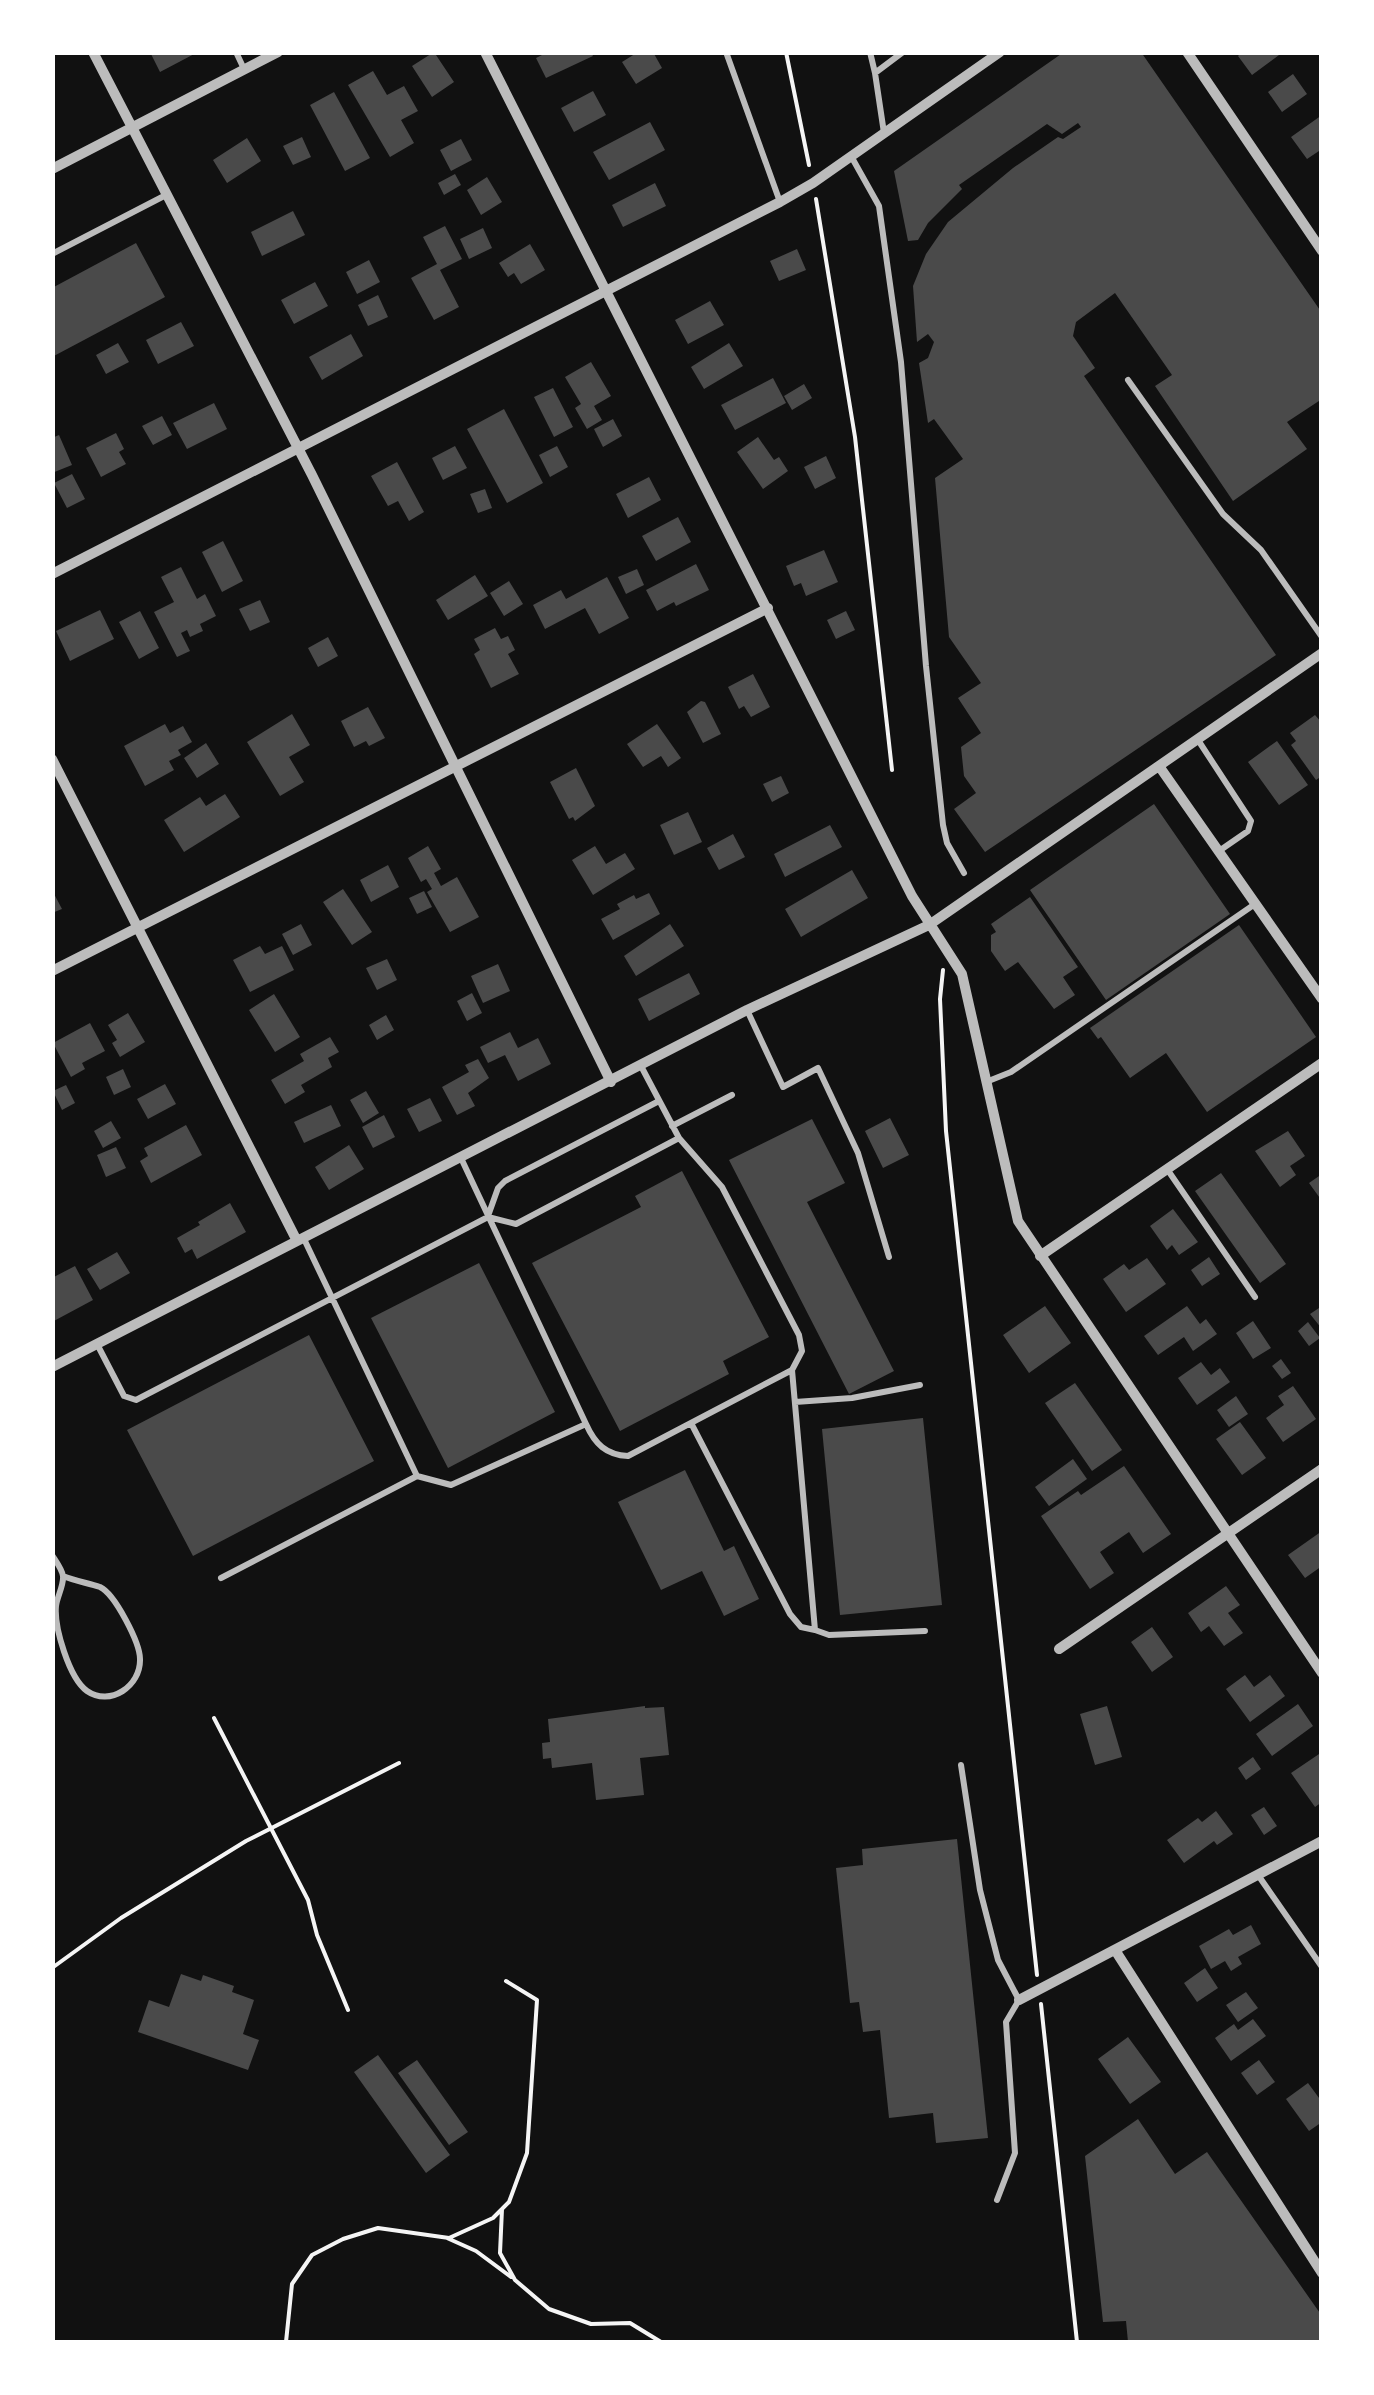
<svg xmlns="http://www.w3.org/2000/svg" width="1374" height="2395" font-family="Figtree,sans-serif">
  <rect width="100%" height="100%" fill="#111"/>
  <path fill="#4a4a4a" d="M150,52H198L160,72Z
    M434,52L454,82L432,97L412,66Z
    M548,52H591L593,56L546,78L536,58Z
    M638,52H653L662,68L636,84L622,62Z
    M1064,52H1141L1322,313V399L1287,422L1307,449L1233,501L1155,386L1172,375L1115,293L1076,322L1073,336L1095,368L1084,376L1276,655L985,852L954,809L976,793L964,776L961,747L981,733L958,698L981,683L949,637L935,478L963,459L934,419L928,423L919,363L928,358L934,342L928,334L917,342L913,286L926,254L948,222L1013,168L1058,137L1063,139L1081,127L1078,123L1062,134L1047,124L959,185L962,189L928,223L918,240L908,241L894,171Z
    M1242,52H1283L1252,75L1238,56Z
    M373,71L387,95L404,86L418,111L401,120L414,143L390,157L348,85Z
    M1293,74L1307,94L1282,112L1268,92Z
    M593,91L606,115L574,132L561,108Z
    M334,92L370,158L345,171L310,105Z
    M1322,115V149L1307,159L1291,137Z
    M650,122L665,150L609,180L593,152Z
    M302,137L311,157L293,165L283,146Z
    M247,138L261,161L227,183L213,160Z
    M461,139L472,160L451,171L440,150Z
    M455,174L461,185L444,195L438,183Z
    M487,177L502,202L481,215L467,190Z
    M655,183L666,206L623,227L612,205Z
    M293,211L305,235L262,256L251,232Z
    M445,226L462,259L440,270L459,307L434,320L411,278L437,264L423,237Z
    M483,228L492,248L469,259L460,239Z
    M136,243L165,297L52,357V288Z
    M530,244L545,270L521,284L514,273L508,277L499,263Z
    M797,249L806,270L779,281L770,261Z
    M369,260L380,282L357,294L346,272Z
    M315,282L328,306L294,324L281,300Z
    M378,295L388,317L368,326L358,305Z
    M710,301L724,325L688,344L675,320Z
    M181,322L194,346L158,364L146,340Z
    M351,334L363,356L322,380L309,357Z
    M118,343L129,362L106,374L96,355Z
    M729,343L743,366L704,389L691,367Z
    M591,362L611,396L594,406L602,420L587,429L575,408L581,404L565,377Z
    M773,378L786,403L735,430L721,405Z
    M804,384L812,398L792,410L784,396Z
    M553,388L573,427L554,437L534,397Z
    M214,403L227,429L187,449L173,423Z
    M504,409L543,483L507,503L467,429Z
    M162,416L172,435L153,445L142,426Z
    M613,419L622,436L603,447L594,429Z
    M116,433L124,449L119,452L126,464L101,477L86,448Z
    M59,435L72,465L52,473V438Z
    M758,437L774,460L779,457L788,471L763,489L737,452Z
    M455,446L467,468L443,480L432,458Z
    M557,446L568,467L550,477L539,455Z
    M826,456L836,478L815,489L804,467Z
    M397,462L424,512L409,521L398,501L388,506L371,476Z
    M72,474L85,499L67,508L54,483Z
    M649,477L661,500L628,518L616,494Z
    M485,489L492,508L478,513L470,494Z
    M678,517L691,542L656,561L642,536Z
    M223,541L243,581L222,592L202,552Z
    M824,550L838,582L806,596L801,583L794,586L786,566Z
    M696,564L709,590L676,606L674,602L657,611L646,590Z
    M181,567L197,599L205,594L216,616L200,624L203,631L190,637L187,630L181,633L190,651L177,657L154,612L174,602L161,577Z
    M637,569L644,585L626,594L618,577Z
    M475,575L488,596L448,620L436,600Z
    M607,577L629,618L599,634L585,608L545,629L533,605L561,590L566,599Z
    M509,581L523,604L504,616L490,593Z
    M260,600L270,622L250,631L239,609Z
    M100,610L114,639L70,661L56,631Z
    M140,611L159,648L139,659L119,622Z
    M846,611L855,630L836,639L827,620Z
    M495,628L501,639L508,636L515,650L508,654L519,674L491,688L474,654L480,650L474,639Z
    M328,637L338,656L318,667L308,648Z
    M753,674L770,707L751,717L744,706L739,709L728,687Z
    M701,701L705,702L721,734L703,743L687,712Z
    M368,707L385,738L369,746L366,741L354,747L341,721Z
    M292,714L310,745L289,757L304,782L280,796L247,742Z
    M1315,715L1322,723V776L1316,780L1291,745L1296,741L1290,733Z
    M165,724L170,733L183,726L192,742L178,750L181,755L169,761L174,770L145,786L124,746Z
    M657,724L681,758L668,767L661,756L643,767L627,744Z
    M1277,741L1308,785L1279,805L1248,762Z
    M206,743L219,764L197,778L184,758Z
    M576,768L595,806L575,821L573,817L569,819L550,782Z
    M781,776L789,793L772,802L763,784Z
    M225,794L240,817L184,852L164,820L200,797L206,806Z
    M1154,804L1230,914L1106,1000L1030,890Z
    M688,812L702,842L674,855L660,825Z
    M830,825L842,847L785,877L774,854Z
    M733,834L745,857L719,870L707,848Z
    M428,846L441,869L434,873L441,886L457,877L479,917L450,932L427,892L432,889L426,879L421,882L408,858Z
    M595,846L606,864L625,853L635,869L593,895L572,860Z
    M388,865L399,887L371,902L360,880Z
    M852,870L868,898L801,937L785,909Z
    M343,889L372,932L352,945L323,902Z
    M52,890L62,909L52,913Z
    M424,891L432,907L417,914L409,898Z
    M649,893L660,914L613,940L601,919L620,909L617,904L634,895L636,899Z
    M1030,897L1078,967L1063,977L1075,995L1054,1009L1018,962L1005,971L991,951V935L996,932L991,924Z
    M301,924L312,945L293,955L282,934Z
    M670,924L684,946L636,976L624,956Z
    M1239,925L1316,1037L1207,1112L1166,1053L1130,1078L1101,1037L1098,1039L1090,1028Z
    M260,946L265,954L282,946L294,970L250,992L233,960Z
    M387,959L397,980L377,990L366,968Z
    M498,964L510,991L483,1003L471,976Z
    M689,973L700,994L649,1021L638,999Z
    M472,993L482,1013L467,1021L457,1001Z
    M274,994L300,1037L275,1052L249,1010Z
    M128,1013L145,1042L120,1057L112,1043L117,1040L108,1025Z
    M386,1015L394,1030L377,1040L369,1025Z
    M90,1023L105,1051L82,1063L85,1069L71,1077L53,1043Z
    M510,1032L518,1048L538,1038L551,1064L518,1081L505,1055L488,1063L480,1047Z
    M330,1037L339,1052L328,1058L332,1067L301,1085L305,1092L285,1104L271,1080L304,1061L300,1054Z
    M478,1059L489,1078L468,1093L475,1106L457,1115L442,1087L469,1072L465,1065Z
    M123,1069L131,1087L114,1095L106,1077Z
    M165,1084L176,1104L148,1119L137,1099Z
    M66,1085L75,1103L62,1110L53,1091Z
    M366,1091L379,1113L363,1123L350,1100Z
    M430,1098L442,1121L419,1132L407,1109Z
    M331,1105L341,1126L304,1143L294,1122Z
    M384,1115L395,1137L373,1148L362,1127Z
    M890,1118L909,1155L883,1168L865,1131Z
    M812,1119L845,1183L807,1202L894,1371L849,1394L729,1160Z
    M111,1121L121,1138L103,1148L94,1131Z
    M186,1125L202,1155L151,1183L140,1161L148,1156L144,1148Z
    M1288,1131L1305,1156L1290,1166L1296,1175L1280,1187L1255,1151Z
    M349,1145L364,1169L329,1190L315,1167Z
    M116,1147L126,1168L106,1177L97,1155Z
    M682,1171L769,1337L723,1361L729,1374L620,1431L532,1263L641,1207L635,1196Z
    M1221,1173L1286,1264L1260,1283L1195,1191Z
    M1322,1174V1201L1309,1183Z
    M230,1203L246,1232L197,1259L192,1249L185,1253L177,1238L200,1225L198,1222Z
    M1173,1209L1198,1242L1179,1255L1172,1245L1167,1250L1150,1226Z
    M117,1252L130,1273L100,1290L87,1269Z
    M1209,1257L1220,1274L1202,1286L1191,1270Z
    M1147,1258L1166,1284L1126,1312L1103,1279L1124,1264L1129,1270Z
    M479,1263L555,1412L448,1468L371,1318Z
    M75,1266L93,1300L52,1322V1278Z
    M1045,1306L1071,1343L1029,1373L1003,1335Z
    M1187,1306L1200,1324L1206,1319L1217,1334L1193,1351L1184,1337L1158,1355L1144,1336Z
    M1322,1306V1329L1310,1314Z
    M1253,1321L1271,1348L1253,1359L1236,1333Z
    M1308,1322L1320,1338L1309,1346L1298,1331Z
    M309,1335L374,1461L193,1556L127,1430Z
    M1281,1359L1291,1373L1282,1379L1272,1366Z
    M1201,1362L1211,1375L1220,1368L1230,1382L1197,1405L1178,1378Z
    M1075,1383L1122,1450L1092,1471L1045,1403Z
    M1293,1386L1316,1419L1283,1442L1266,1418L1284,1405L1278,1396Z
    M1236,1396L1248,1414L1229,1427L1217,1410Z
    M923,1418L942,1605L840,1615L822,1429Z
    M1240,1422L1266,1458L1242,1475L1216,1439Z
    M1073,1459L1087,1479L1049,1506L1035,1487Z
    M1124,1466L1171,1534L1143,1553L1129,1532L1100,1552L1114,1573L1090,1589L1041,1516L1078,1491L1081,1495Z
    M685,1470L724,1551L734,1546L759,1599L724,1616L702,1571L661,1590L618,1502Z
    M1322,1531V1566L1305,1578L1288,1555Z
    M1226,1586L1240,1605L1228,1613L1243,1633L1224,1646L1209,1626L1201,1632L1188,1613Z
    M1152,1627L1173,1657L1152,1672L1131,1642Z
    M1245,1675L1254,1687L1270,1675L1285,1696L1250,1722L1226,1689Z
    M1298,1704L1313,1726L1272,1756L1256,1734Z
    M645,1706V1708L664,1707L669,1755L640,1758L644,1795L596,1800L592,1763L552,1768L551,1758L543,1759L542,1743L550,1742L548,1719Z
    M1107,1706L1122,1757L1095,1765L1080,1714Z
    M1322,1752V1802L1315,1807L1291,1773Z
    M1253,1757L1261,1769L1246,1780L1238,1768Z
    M1264,1807L1277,1826L1264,1835L1251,1815Z
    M1216,1811L1233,1834L1217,1845L1214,1841L1184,1863L1167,1840L1198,1818L1202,1822Z
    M957,1839L988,2138L936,2143L933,2113L889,2118L880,2030L863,2032L859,2002L850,2003L836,1868L863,1865L862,1849Z
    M1251,1925L1261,1944L1238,1957L1242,1964L1231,1971L1225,1961L1211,1969L1199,1946L1229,1929L1233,1935Z
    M1205,1968L1218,1988L1197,2002L1184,1983Z
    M181,1974L201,1981L203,1975L234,1986L232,1992L254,2000L243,2034L259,2040L248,2070L138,2032L149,2000L169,2007Z
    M1246,1992L1258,2008L1238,2022L1226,2005Z
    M1253,2019L1266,2036L1231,2061L1215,2038L1234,2024L1238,2030Z
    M1128,2037L1161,2082L1130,2104L1098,2059Z
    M378,2055L450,2155L426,2173L354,2072Z
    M417,2060L468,2132L449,2145L398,2073Z
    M1259,2060L1275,2082L1257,2095L1241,2073Z
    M1308,2083L1322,2102V2122L1309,2131L1286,2099Z
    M1138,2119L1175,2174L1207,2152L1322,2316V2342H1128L1126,2321L1103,2322L1085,2156Z"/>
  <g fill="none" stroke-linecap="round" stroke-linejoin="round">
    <path stroke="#f5f5f5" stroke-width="4" d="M786,52L809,165
      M816,199L855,437L892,770
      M943,970L940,999L946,1131L1037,1975
      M214,1718L308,1900L317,1935L348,2010
      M52,1968L121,1918L246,1841L399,1763
      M1041,2004L1077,2342
      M502,2209L500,2253L515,2280L549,2309L591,2324L630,2323L661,2342
      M447,2238L476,2251L511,2277
      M286,2342L292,2284L312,2255L343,2239L378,2228L449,2238L493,2218L509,2202L527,2153L537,2000L506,1981"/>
    <path stroke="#bcbcbc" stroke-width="6" d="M236,52L244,69
      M726,52L780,202
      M870,52L875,73
      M884,133L875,73L903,52
      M851,156L879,206L901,362L926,666L943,825L947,843L964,873
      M52,254L166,195
      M1128,380L1223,514L1261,550L1322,637
      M1198,740L1251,821L1248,831L1219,851
      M747,1010L783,1087L818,1068L858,1153L889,1257
      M986,1082L1011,1072L1255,904
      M672,1126L732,1095
      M1167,1169L1255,1297
      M488,1216L498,1188L505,1181L659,1101
      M97,1344L124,1396L136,1400L488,1217L516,1224L679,1138
      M795,1402L852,1398L920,1385
      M691,1423L790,1614L801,1627L815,1630L792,1370
      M586,1424C595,1444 606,1455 628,1456L792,1370L802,1351L799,1335L722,1187L679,1138L641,1066
      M417,1476L451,1485L586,1424L461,1158
      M52,1555C55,1560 62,1569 63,1576C64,1585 57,1597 56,1606C54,1627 69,1678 87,1691C110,1707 141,1686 140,1659C140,1643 115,1594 100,1587C88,1583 75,1581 63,1576
      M221,1578L417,1476L304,1239
      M815,1630L829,1635L925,1631
      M961,1765L980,1890L998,1960L1019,2000L1006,2022L1015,2153L997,2200
      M1258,1875L1322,1967"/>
    <path stroke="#bcbcbc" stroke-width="10" d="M93,52L312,475L611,1082
      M485,52L912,896L962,974L1018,1221L1322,1673
      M1187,52L1322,251
      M52,169L278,52
      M52,574L780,202L813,183L1000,52
      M52,759L297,1241
      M1159,766L1322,999
      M52,971L768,608
      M1040,1256L1322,1063
      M52,1367L747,1010L929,925L1322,653
      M1059,1649L1322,1469
      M1115,1950L1322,2273
      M1019,2000L1322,1841"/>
  </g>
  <rect width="1374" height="2395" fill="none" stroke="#ffffff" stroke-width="110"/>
</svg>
